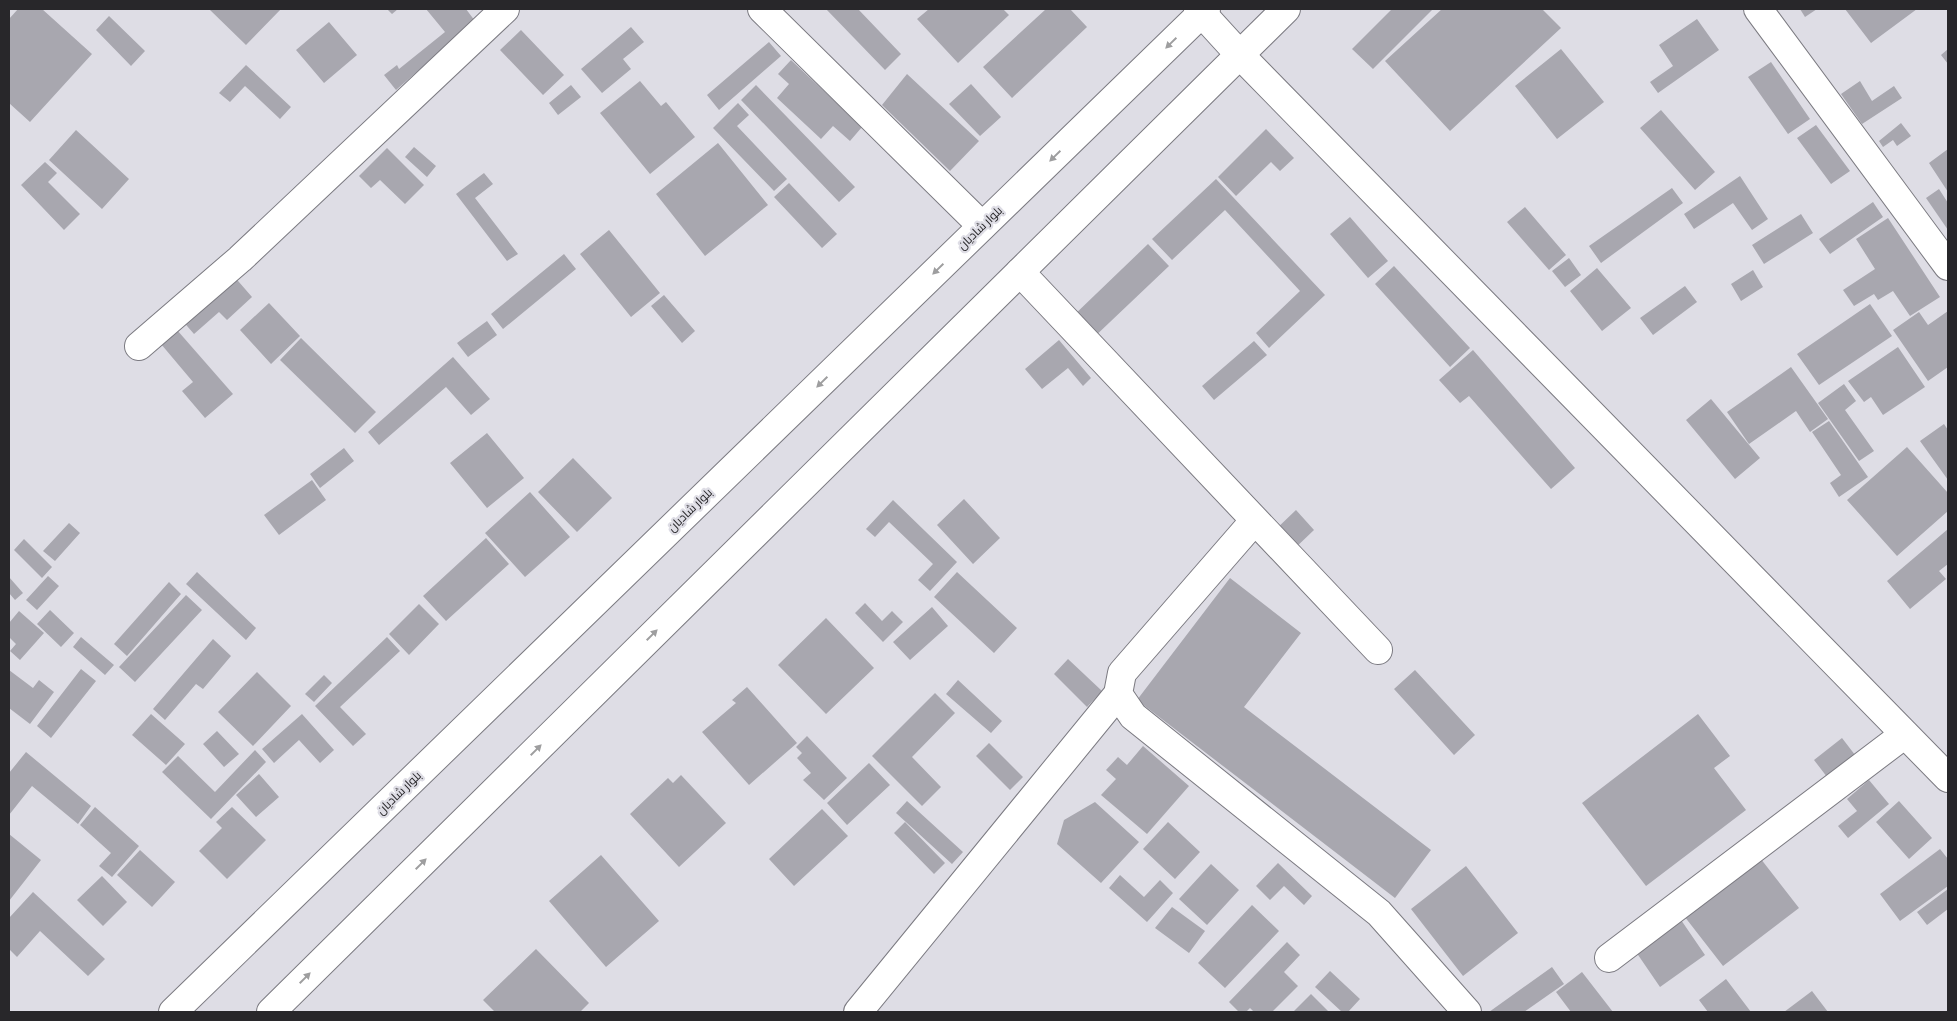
<svg xmlns="http://www.w3.org/2000/svg" width="1957" height="1021" font-family="'Source Sans 3',Cairo,sans-serif">
  <rect width="100%" height="100%" fill="#dedde5"/>
  <path fill="#a8a7af" d="M18,9H42L92,54L30,122L9,103V19Z
    M209,9H281L246,45Z
    M387,9H398L392,14Z
    M426,9H466L475,21L396,90L384,75L397,65L399,69L445,32Z
    M826,9H858L901,54L885,70Z
    M929,9H1003L1009,15L958,63L917,19Z
    M1046,9H1070L1087,27L1012,98L983,67Z
    M1392,9H1433L1373,69L1352,49Z
    M1442,9H1542L1561,28L1450,131L1385,61Z
    M1800,9H1817L1805,17Z
    M1845,9H1917L1871,43Z
    M109,16L145,51L131,66L96,30Z
    M1697,19L1719,50L1658,93L1650,82L1673,66L1659,45Z
    M329,22L357,55L324,83L296,50Z
    M631,27L644,42L623,59L631,69L602,93L581,69Z
    M521,30L564,75L543,95L500,50Z
    M769,42L781,56L719,110L707,95Z
    M1561,49L1604,102L1557,139L1515,86Z
    M1948,49V64L1941,55Z
    M791,60L862,127L850,141L833,126L821,139L777,98L789,84L778,74Z
    M1771,62L1810,119L1788,134L1748,77Z
    M246,65L291,107L280,119L245,86L230,102L219,93Z
    M907,74L979,141L950,171L882,105Z
    M640,81L661,106L666,102L695,137L650,174L600,113Z
    M1860,81L1872,101L1894,86L1902,98L1862,124L1841,94Z
    M971,84L1001,117L980,136L949,104Z
    M571,85L581,97L558,115L549,103Z
    M756,85L855,187L839,202L741,100Z
    M738,103L749,115L737,126L787,179L774,191L713,128Z
    M1661,110L1715,172L1695,190L1640,128Z
    M1901,123L1911,136L1897,146L1893,140L1883,147L1879,141Z
    M1816,125L1850,171L1831,184L1797,138Z
    M1266,129L1294,158L1280,171L1271,162L1236,196L1218,177Z
    M76,130L129,179L102,209L49,160Z
    M718,143L768,205L705,256L656,194Z
    M414,147L436,166L427,177L405,157Z
    M387,148L424,185L405,204L380,180L371,188L359,176Z
    M1948,149V192L1929,163Z
    M45,162L57,173L48,182L80,214L64,230L21,185Z
    M484,173L493,184L475,198L518,254L507,261L456,194Z
    M1740,176L1768,219L1752,230L1733,203L1694,229L1684,214Z
    M1216,179L1325,295L1269,348L1256,333L1300,291L1225,210L1172,260L1152,239Z
    M789,183L837,234L822,248L774,197Z
    M1672,188L1683,203L1601,263L1589,246Z
    M1939,189L1948,203V230L1926,198Z
    M1873,202L1883,217L1830,254L1819,239Z
    M1525,207L1566,255L1549,270L1507,222Z
    M1801,214L1813,233L1764,264L1752,245Z
    M1350,217L1388,261L1368,278L1330,234Z
    M1888,218L1940,297L1910,316L1893,291L1878,300L1874,294L1854,306L1843,290L1875,269L1856,239Z
    M609,230L660,293L631,317L580,254Z
    M1148,244L1169,266L1090,341L1070,319Z
    M564,254L576,269L503,329L491,314Z
    M1569,258L1581,275L1565,287L1552,271Z
    M1394,266L1470,348L1450,367L1375,284Z
    M1597,268L1631,308L1602,331L1570,291Z
    M1753,270L1763,287L1741,301L1731,284Z
    M232,274L252,297L227,320L219,312L194,334L181,319Z
    M1685,286L1697,302L1653,335L1640,318Z
    M664,295L695,331L682,343L651,306Z
    M269,303L300,336L271,364L240,330Z
    M1870,304L1892,336L1819,385L1797,354Z
    M1948,311V367L1928,381L1893,330L1919,312L1928,325Z
    M487,321L497,335L468,357L457,343Z
    M177,330L233,394L205,418L182,391L193,382L161,344Z
    M301,338L376,412L355,433L280,360Z
    M1059,340L1091,378L1083,386L1068,368L1042,389L1025,369Z
    M1254,341L1267,355L1214,400L1202,386Z
    M1898,347L1925,387L1883,415L1871,397L1864,402L1848,381Z
    M1473,350L1575,468L1551,489L1469,396L1460,403L1439,380Z
    M453,357L490,399L471,415L446,387L379,445L368,432Z
    M1791,367L1828,419L1810,432L1796,411L1749,444L1727,412Z
    M1844,384L1856,401L1845,410L1874,451L1859,461L1818,403Z
    M1711,399L1760,458L1735,479L1686,420Z
    M1829,421L1868,477L1839,497L1830,483L1841,475L1812,432Z
    M1944,424L1948,430V480L1920,441Z
    M487,433L524,478L487,508L450,463Z
    M1907,447L1948,493V511L1897,556L1847,500Z
    M344,448L354,461L320,488L310,474Z
    M573,458L612,498L577,532L538,492Z
    M312,480L326,500L279,535L264,515Z
    M530,492L570,537L525,577L485,533Z
    M964,499L1000,538L973,564L937,525Z
    M893,500L957,562L930,591L918,580L933,564L889,522L875,537L866,529Z
    M1296,510L1314,530L1292,551L1273,532Z
    M69,523L80,533L55,561L43,551Z
    M1948,529V564L1939,571L1946,579L1910,609L1887,581Z
    M486,538L509,564L446,621L423,596Z
    M24,539L52,567L42,578L14,550Z
    M197,572L256,628L246,640L186,584Z
    M957,572L1017,628L994,653L934,597Z
    M48,576L59,586L37,610L26,600Z
    M9,577L23,593L15,600L9,593Z
    M1230,578L1301,633L1244,707L1431,850L1395,898L1137,700Z
    M169,582L181,594L127,656L114,644Z
    M186,595L202,610L135,682L119,667Z
    M865,603L882,621L892,611L903,622L883,642L855,613Z
    M419,604L439,624L409,655L389,634Z
    M932,607L948,626L910,660L893,642Z
    M50,610L74,633L61,647L37,624Z
    M19,611L44,633L20,660L10,651L16,644L9,637V623Z
    M826,618L874,668L826,714L778,665Z
    M81,637L114,665L105,675L73,647Z
    M387,637L400,651L340,707L366,734L353,746L315,706Z
    M213,639L231,656L203,689L196,684L165,720L153,709Z
    M1068,659L1102,691L1087,707L1054,674Z
    M81,669L96,681L51,738L37,726Z
    M9,670L33,688L39,680L54,692L30,724L9,708Z
    M1415,670L1475,735L1454,755L1394,689Z
    M257,672L291,706L253,746L218,712Z
    M324,675L332,683L314,702L305,694Z
    M958,680L1002,721L991,733L946,694Z
    M747,687L797,743L749,785L702,732L736,703L732,700Z
    M935,693L955,713L912,757L941,787L922,806L872,756Z
    M151,714L185,744L166,765L132,735Z
    M302,714L334,750L320,763L299,740L274,763L262,749Z
    M1698,714L1730,756L1714,768L1746,810L1646,886L1582,803Z
    M217,731L239,754L224,767L203,744Z
    M807,736L847,778L824,800L803,780L811,773L797,758L802,753L796,747Z
    M1842,738L1862,764L1834,786L1814,760Z
    M989,743L1023,777L1010,790L976,756Z
    M1143,746L1189,786L1147,834L1101,795L1116,779L1106,770L1118,757L1127,765Z
    M255,750L266,762L211,819L162,772L178,756L215,792Z
    M26,752L91,806L78,824L32,786L9,815V773Z
    M869,763L890,785L847,825L827,803Z
    M259,774L279,797L256,817L236,795Z
    M681,775L726,823L679,867L630,814L668,778L673,783Z
    M1869,780L1889,804L1848,838L1838,826L1857,811L1847,799Z
    M907,801L963,852L952,864L896,813Z
    M1899,801L1932,838L1909,859L1876,822Z
    M1095,802L1139,842L1101,883L1057,844L1064,820Z
    M95,807L139,846L112,877L99,866L111,853L80,825Z
    M232,807L266,840L227,879L199,851L222,828L216,822Z
    M822,809L848,836L794,886L769,859Z
    M905,822L945,863L934,874L894,833Z
    M1168,822L1200,852L1175,879L1143,849Z
    M9,834L41,860L9,901Z
    M1940,849L1948,859V886L1900,921L1880,894Z
    M140,850L175,882L152,907L117,875Z
    M1757,854L1799,908L1723,966L1681,912Z
    M601,855L659,921L606,967L549,901Z
    M1278,863L1312,896L1304,905L1284,886L1270,900L1256,886Z
    M1211,864L1239,890L1207,925L1179,899Z
    M1466,866L1518,933L1463,976L1411,909Z
    M1120,875L1144,897L1160,880L1173,893L1147,922L1109,888Z
    M102,876L127,902L103,926L77,900Z
    M1948,889V909L1927,925L1917,912Z
    M33,892L105,959L88,976L40,931L17,957L9,949V918Z
    M1252,905L1279,931L1225,988L1198,963Z
    M1172,907L1205,931L1189,953L1155,928Z
    M1679,917L1705,955L1660,987L1634,949Z
    M1287,942L1300,955L1284,972L1298,986L1272,1012H1254L1250,1008L1246,1012H1239L1229,1002Z
    M536,949L589,1003L580,1012H495L483,1000Z
    M1552,967L1564,984L1524,1012H1489Z
    M1330,971L1360,999L1348,1012H1342L1315,987Z
    M1582,972L1613,1012H1571L1556,992Z
    M1726,979L1751,1012H1708L1699,1000Z
    M1812,991L1828,1012H1784Z
    M1311,994L1329,1012H1293Z"/>
  <g fill="none" stroke-linecap="round" stroke-linejoin="round">
    <defs>
      <path id="minor" d="M762,9L982,226
        M1198,9L1240,55L1948,778
        M1758,9L1948,266
        M1020,272L1378,650
        M139,346L240,259L505,9
        M1255,520L1122,673L1118,694L1133,716L1379,913L1467,1012
        M1609,958L1905,734
        M858,1012L1118,694"/>
      <path id="major" d="M173,1012L1206,9
        M271,1012L1286,9"/>
    </defs>
    <use href="#minor" stroke="#7b7a81" stroke-width="30"/>
    <use href="#major" stroke="#7b7a81" stroke-width="30"/>
    <use href="#minor" stroke="#fff" stroke-width="28"/>
    <use href="#major" stroke="#fff" stroke-width="28"/>
  </g>
  <defs><path id="oneway-solid" d="M-6-.8H1V-3.2L6.5 0L1 3.2V.8H-6Z" transform="scale(1.25)"/></defs>
  <g fill="#9e9e9f">
    <use href="#oneway-solid" transform="translate(1171 43) rotate(136)"/>
    <use href="#oneway-solid" transform="translate(1055 156) rotate(136)"/>
    <use href="#oneway-solid" transform="translate(938 269) rotate(136)"/>
    <use href="#oneway-solid" transform="translate(822 382) rotate(136)"/>
    <use href="#oneway-solid" transform="translate(652 635) rotate(-45)"/>
    <use href="#oneway-solid" transform="translate(536 750) rotate(-45)"/>
    <use href="#oneway-solid" transform="translate(421 864) rotate(-45)"/>
    <use href="#oneway-solid" transform="translate(305 978) rotate(-45)"/>
  </g>
  <g text-anchor="middle" stroke-width="4.5" stroke-linejoin="round" paint-order="stroke">
    <g font-size="12" fill="#28272a" stroke="#dedde5">
      <text transform="translate(980 228) rotate(-44)" y="4">بلوار شادیان</text>
      <text transform="translate(690 510) rotate(-44)" y="4">بلوار شادیان</text>
      <text transform="translate(399 793) rotate(-44)" y="4">بلوار شادیان</text>
    </g>
  </g>
  <rect width="1957" height="1021" fill="none" stroke="#28272a" stroke-width="20"/>
</svg>
